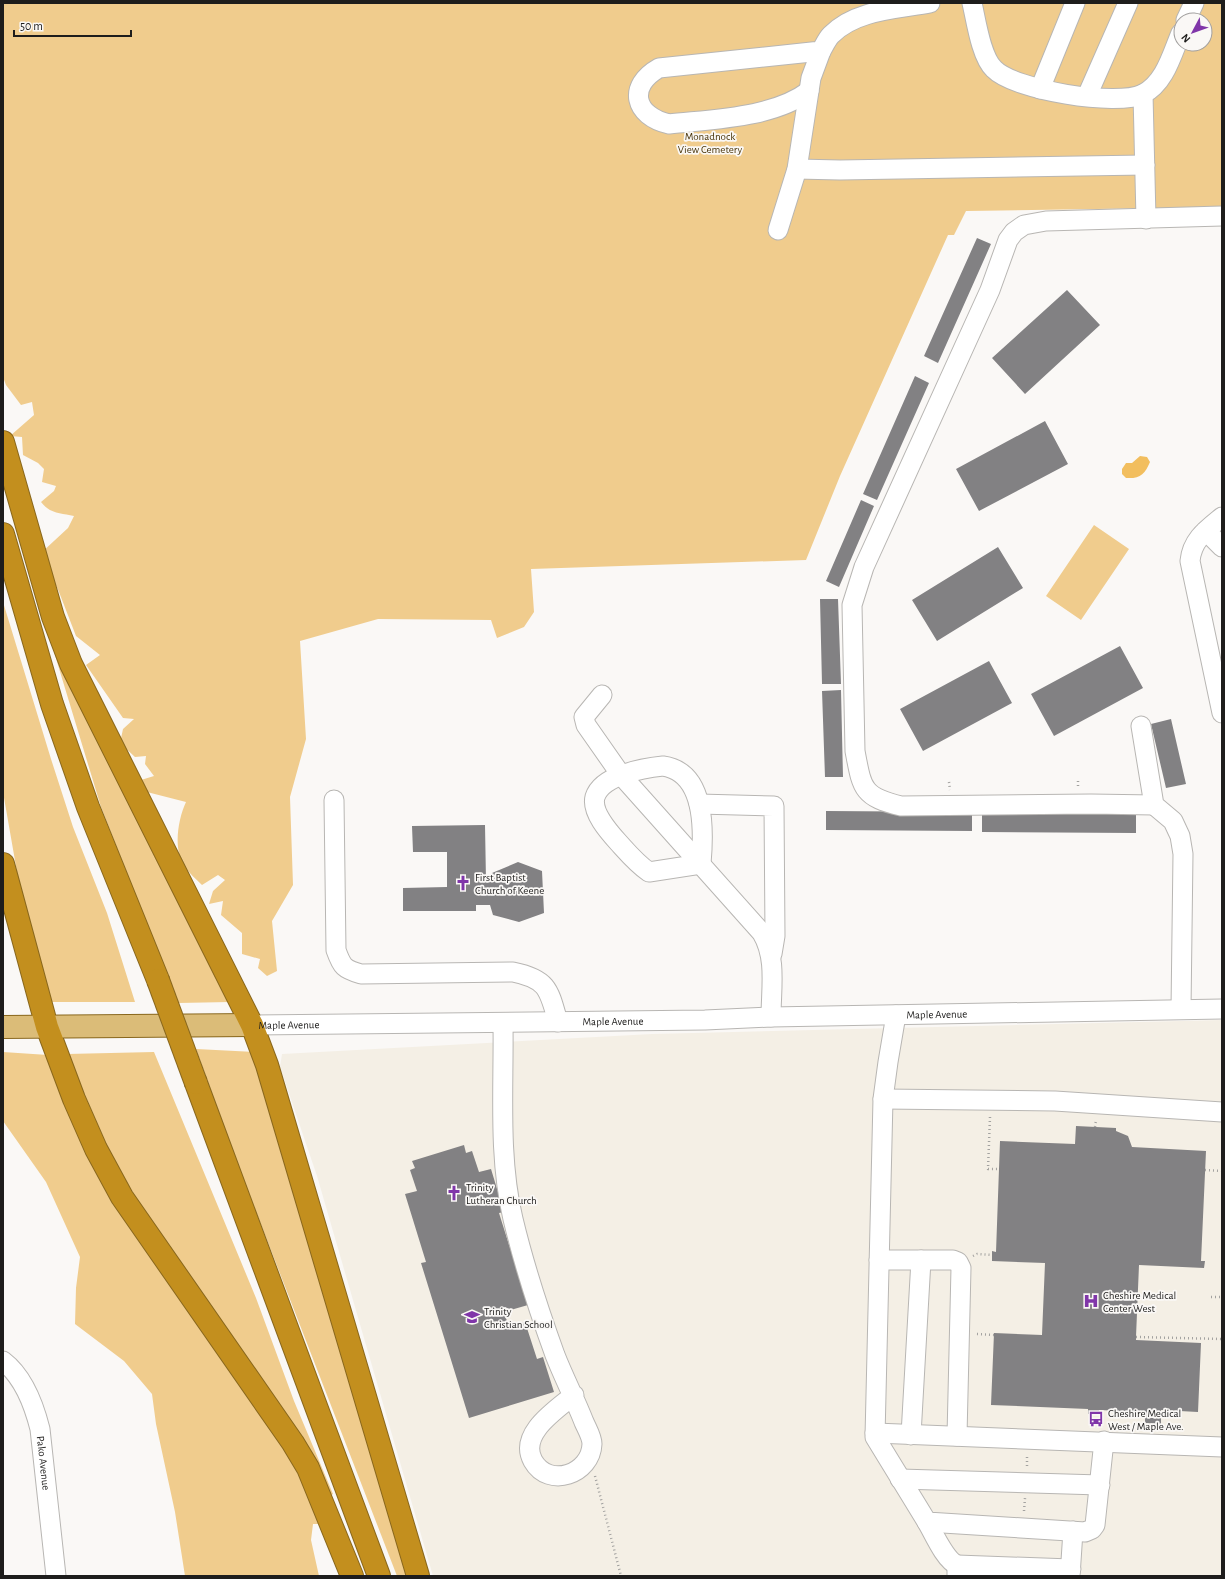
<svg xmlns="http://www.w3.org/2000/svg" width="1225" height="1579" font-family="'Alegreya Sans',sans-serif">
  <rect width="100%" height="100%" fill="#faf8f6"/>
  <path fill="#f4efe5" d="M1222,1020V1576H433L317,1176L280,1067L282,1054L652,1034Z"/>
  <path fill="#f0cc8d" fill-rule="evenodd" d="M3,3H1222V208H1159L966,211L954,235H948L840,476L806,560L531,569L534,612L524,627L497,638L491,620L378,619L300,641L306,739L290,797L293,885L272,921L277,971L267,976L258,968L260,959L242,954V933L221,915L223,901L209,904L213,891L225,880L218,875L202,885C196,879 189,873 184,866C173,849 178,819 186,802L143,791L141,780L154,776L145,764L146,756L135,757L120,743L123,729L134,719L123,718L86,665L100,655L76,636L59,592L41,553L68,528L74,516C61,513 50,514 41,502L54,491L56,486L42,482L44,469L38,463L23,455L22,437L10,436L34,415L32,402L21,405L6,385L3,377ZM1181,20H1205V44H1181Z
    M1094,525L1129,549L1081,620L1046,596Z
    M3,602L51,759L73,827L107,913L135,1002H48L24,912L3,792Z
    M41,609L230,1002L178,1003L101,807Z
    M196,1049L255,1052L411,1576H397L238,1165Z
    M3,1052L48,1055L239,1381L293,1462L320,1524H313L311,1540L319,1576H185L175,1512L156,1424L152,1394L124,1361L75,1324L76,1288L80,1257L46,1182L3,1121Z
    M154,1052L256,1298L294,1401L333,1494L330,1496L133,1194L108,1148L67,1054Z"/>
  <path fill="#f2be5e" d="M1140,456L1147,457L1150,462C1145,474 1140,479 1126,478L1122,474V469L1126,463H1132Z"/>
  <path fill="#828183" d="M977,238L991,244L938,363L924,356Z
    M1067,290L1100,325L1025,394L992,358Z
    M915,376L929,383L877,500L863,494Z
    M1045,421L1068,464L979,511L956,469Z
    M861,500L874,506L839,587L826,581Z
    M998,547L1023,588L937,641L912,600Z
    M820,599H838L841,684H822Z
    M1120,646L1143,688L1054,736L1031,694Z
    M989,661L1012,703L923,751L900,709Z
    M841,690L843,777H825L822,691Z
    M1171,719L1186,784L1166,788L1151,724Z
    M982,810L1136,811V833L982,832Z
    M826,811L972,812V831L826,830Z
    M485,825L486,881H490L492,873L518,862L542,871L544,913L519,922L493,915L490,905H476V911H403V888L447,887V852H413L412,826Z
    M1076,1126L1116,1128V1131L1128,1136L1132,1147L1206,1151L1201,1261H1205L1204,1268L1139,1265L1136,1337V1340L1201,1343L1198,1412L1161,1410V1424L1145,1423V1412L1099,1410V1414H1088V1409L991,1405L994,1333L1042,1335L1045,1263L992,1261V1251L996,1252L1000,1141L1075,1144Z
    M464,1145L466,1153L472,1151L479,1172L491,1169L504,1212L499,1213L528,1305L504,1312L509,1327L525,1322L537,1359L543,1357L554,1392L469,1418L421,1263L426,1262L405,1194L417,1191L410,1170L415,1168L412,1161Z"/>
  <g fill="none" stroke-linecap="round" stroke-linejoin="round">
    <defs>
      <g id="minor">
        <path d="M972,3C976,20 981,57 994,69C1014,90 1117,107 1143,94C1165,83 1172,54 1181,33"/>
        <path d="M1186,20L1194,3"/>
        <path d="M1040,89L1075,3"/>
        <path d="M809,91C773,118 713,119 669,124C634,116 627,86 659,68L821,51C824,46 827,39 831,35C855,10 897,9 930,3"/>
        <path d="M1143,94L1146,219"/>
        <path d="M1087,96L1128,3"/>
        <path d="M797,169L840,170L1145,165"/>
        <path d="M778,230L797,169L811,78L821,51"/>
        <path d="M1222,517C1206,530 1192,540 1190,561L1222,713"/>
        <path d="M1206,531L1222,547"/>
        <path d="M602,695L584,717L586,725L621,775L762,933C777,958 771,989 771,1017"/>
        <path d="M1141,726L1154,805L1173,821L1180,836L1183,854L1181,1009"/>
        <path d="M663,766C706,772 704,831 701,864L649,872C637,864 628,853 618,842C609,832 591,812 595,797C602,775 644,768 663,766Z"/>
        <path d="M334,800L336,950C342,967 344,969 361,974L513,972C548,979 549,990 558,1022"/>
        <path d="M699,804L774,806L775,936L772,954"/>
        <path d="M1154,805L1091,804L901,806C862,797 862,788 855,751L852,605L864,567L990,290L1008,240L1014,232L1024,225L1046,221L1222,216"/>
        <path d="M896,1015L888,1062L883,1099L875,1437L927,1522L1085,1532L1092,1529L1095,1525L1104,1441"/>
        <path d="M503,1023C504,1087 498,1156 513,1219C524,1265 539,1311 555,1355C564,1378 575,1399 584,1422C587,1429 592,1437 592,1444C591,1474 549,1489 533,1461C518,1434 556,1410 574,1395"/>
        <path id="s1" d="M252,1025L705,1020L771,1017L1222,1009"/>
        <path d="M883,1099L1055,1101L1222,1112"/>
        <path d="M879,1260H953L958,1262L961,1268L957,1436"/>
        <path id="s2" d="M3,1361C24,1377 34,1405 40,1429L56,1576"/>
        <path d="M875,1433L1222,1447"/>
        <path d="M911,1435L921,1260"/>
        <path d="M900,1479L1100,1485"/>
        <path d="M927,1522C934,1534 945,1560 957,1565"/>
        <path d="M957,1576V1565L1071,1569"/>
        <path d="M1070,1576L1073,1531"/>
      </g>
      <path id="major" d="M3,1027L252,1025"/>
      <path id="highway" d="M3,442L53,617L71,664L252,1025L267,1065L418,1576
        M3,534L52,704L88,807L158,980
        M3,864L47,1027L74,1099L96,1149L122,1197L293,1443L308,1468L352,1576
        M196,1083L379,1576"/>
    </defs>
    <use href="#minor" stroke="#b8b6b3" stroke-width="21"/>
    <use href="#major" stroke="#89671d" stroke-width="24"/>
    <use href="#highway" stroke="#89671d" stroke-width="24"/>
    <path stroke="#a3a2a0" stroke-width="2.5" stroke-dasharray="1 3" stroke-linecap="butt" d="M1078,781V788
      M949,782L950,790
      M990,1117L988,1169H999
      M1095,1127L1096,1120
      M1205,1170L1222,1171
      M973,1256L977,1254L992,1255
      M1211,1297H1222
      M977,1334L994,1335
      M1136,1337L1222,1339
      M1027,1466V1455
      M595,1476L621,1576
      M1024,1511L1025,1498"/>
    <use href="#minor" stroke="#fff" stroke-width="19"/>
    <use href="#major" stroke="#dbbc78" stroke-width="22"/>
    <use href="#highway" stroke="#c38f1e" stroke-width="22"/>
    <defs>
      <path id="highway-bridge" d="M158,980L196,1083"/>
    </defs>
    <use href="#highway-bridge" stroke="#89671d" stroke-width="24" stroke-linecap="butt"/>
    <use href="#highway-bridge" stroke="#c38f1e" stroke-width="22"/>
  </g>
  <defs>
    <symbol id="church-bare" viewBox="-9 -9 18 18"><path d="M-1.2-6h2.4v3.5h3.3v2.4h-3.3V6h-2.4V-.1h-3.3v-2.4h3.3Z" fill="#8036a9" stroke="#faf8f6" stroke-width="2.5" paint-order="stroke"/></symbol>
    <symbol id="hospital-bare" viewBox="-9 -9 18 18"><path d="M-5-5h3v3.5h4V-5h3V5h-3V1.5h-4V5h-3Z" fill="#8036a9" stroke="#faf8f6" stroke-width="2.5" paint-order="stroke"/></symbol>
    <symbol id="school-bare" viewBox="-9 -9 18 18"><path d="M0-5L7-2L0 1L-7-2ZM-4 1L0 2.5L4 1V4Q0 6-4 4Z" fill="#8036a9" stroke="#faf8f6" stroke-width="2.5" paint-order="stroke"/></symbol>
    <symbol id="bus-bare" viewBox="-9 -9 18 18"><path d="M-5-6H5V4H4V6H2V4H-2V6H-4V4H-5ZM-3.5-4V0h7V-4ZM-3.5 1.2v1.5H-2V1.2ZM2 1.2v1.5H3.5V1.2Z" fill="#8036a9" stroke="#faf8f6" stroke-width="2.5" paint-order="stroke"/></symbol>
  </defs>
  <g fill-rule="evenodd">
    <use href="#church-bare" x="452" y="872" width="22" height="22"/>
    <use href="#church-bare" x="443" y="1182" width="22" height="22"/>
    <use href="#hospital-bare" x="1080" y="1290" width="22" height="22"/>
    <use href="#school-bare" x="461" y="1306" width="22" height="22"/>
    <use href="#bus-bare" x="1085" y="1408" width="22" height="22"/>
  </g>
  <g text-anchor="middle" stroke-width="3.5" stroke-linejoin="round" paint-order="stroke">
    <g font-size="11" fill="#483409" stroke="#faf8f6">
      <text x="710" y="140">Monadnock<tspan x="710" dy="13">View Cemetery</tspan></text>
    </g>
    <g font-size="11" fill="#1e1d1c" stroke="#faf8f6" text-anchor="start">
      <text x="475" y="881">First Baptist<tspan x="475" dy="13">Church of Keene</tspan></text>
      <text x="466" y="1191">Trinity<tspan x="466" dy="13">Lutheran Church</tspan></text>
      <text x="1103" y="1299">Cheshire Medical<tspan x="1103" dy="13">Center West</tspan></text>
      <text x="484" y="1315">Trinity<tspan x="484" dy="13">Christian School</tspan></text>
      <text x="1108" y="1417">Cheshire Medical<tspan x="1108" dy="13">West / Maple Ave.</tspan></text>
    </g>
    <g font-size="11" fill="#1e1d1c" stroke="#faf8f6">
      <text dy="4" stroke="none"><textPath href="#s1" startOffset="685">Maple Avenue</textPath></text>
      <text dy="4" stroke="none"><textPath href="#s1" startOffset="361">Maple Avenue</textPath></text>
      <text dy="4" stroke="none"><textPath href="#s1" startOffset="37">Maple Avenue</textPath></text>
      <text dy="4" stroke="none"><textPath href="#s2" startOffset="113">Pako Avenue</textPath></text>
    </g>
  </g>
  <rect width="1225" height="1579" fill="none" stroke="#1e1d1c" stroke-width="8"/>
  <g transform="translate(1193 32) rotate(229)"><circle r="19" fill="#faf8f6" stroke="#a2a09f"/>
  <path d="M0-3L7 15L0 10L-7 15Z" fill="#8036a9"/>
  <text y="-6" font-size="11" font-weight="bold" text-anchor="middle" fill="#1e1d1c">N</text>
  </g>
  <path d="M14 30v6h117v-6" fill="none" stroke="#1e1d1c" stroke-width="2"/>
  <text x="20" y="30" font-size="12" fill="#1e1d1c" stroke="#faf8f6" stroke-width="3" paint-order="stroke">50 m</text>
</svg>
